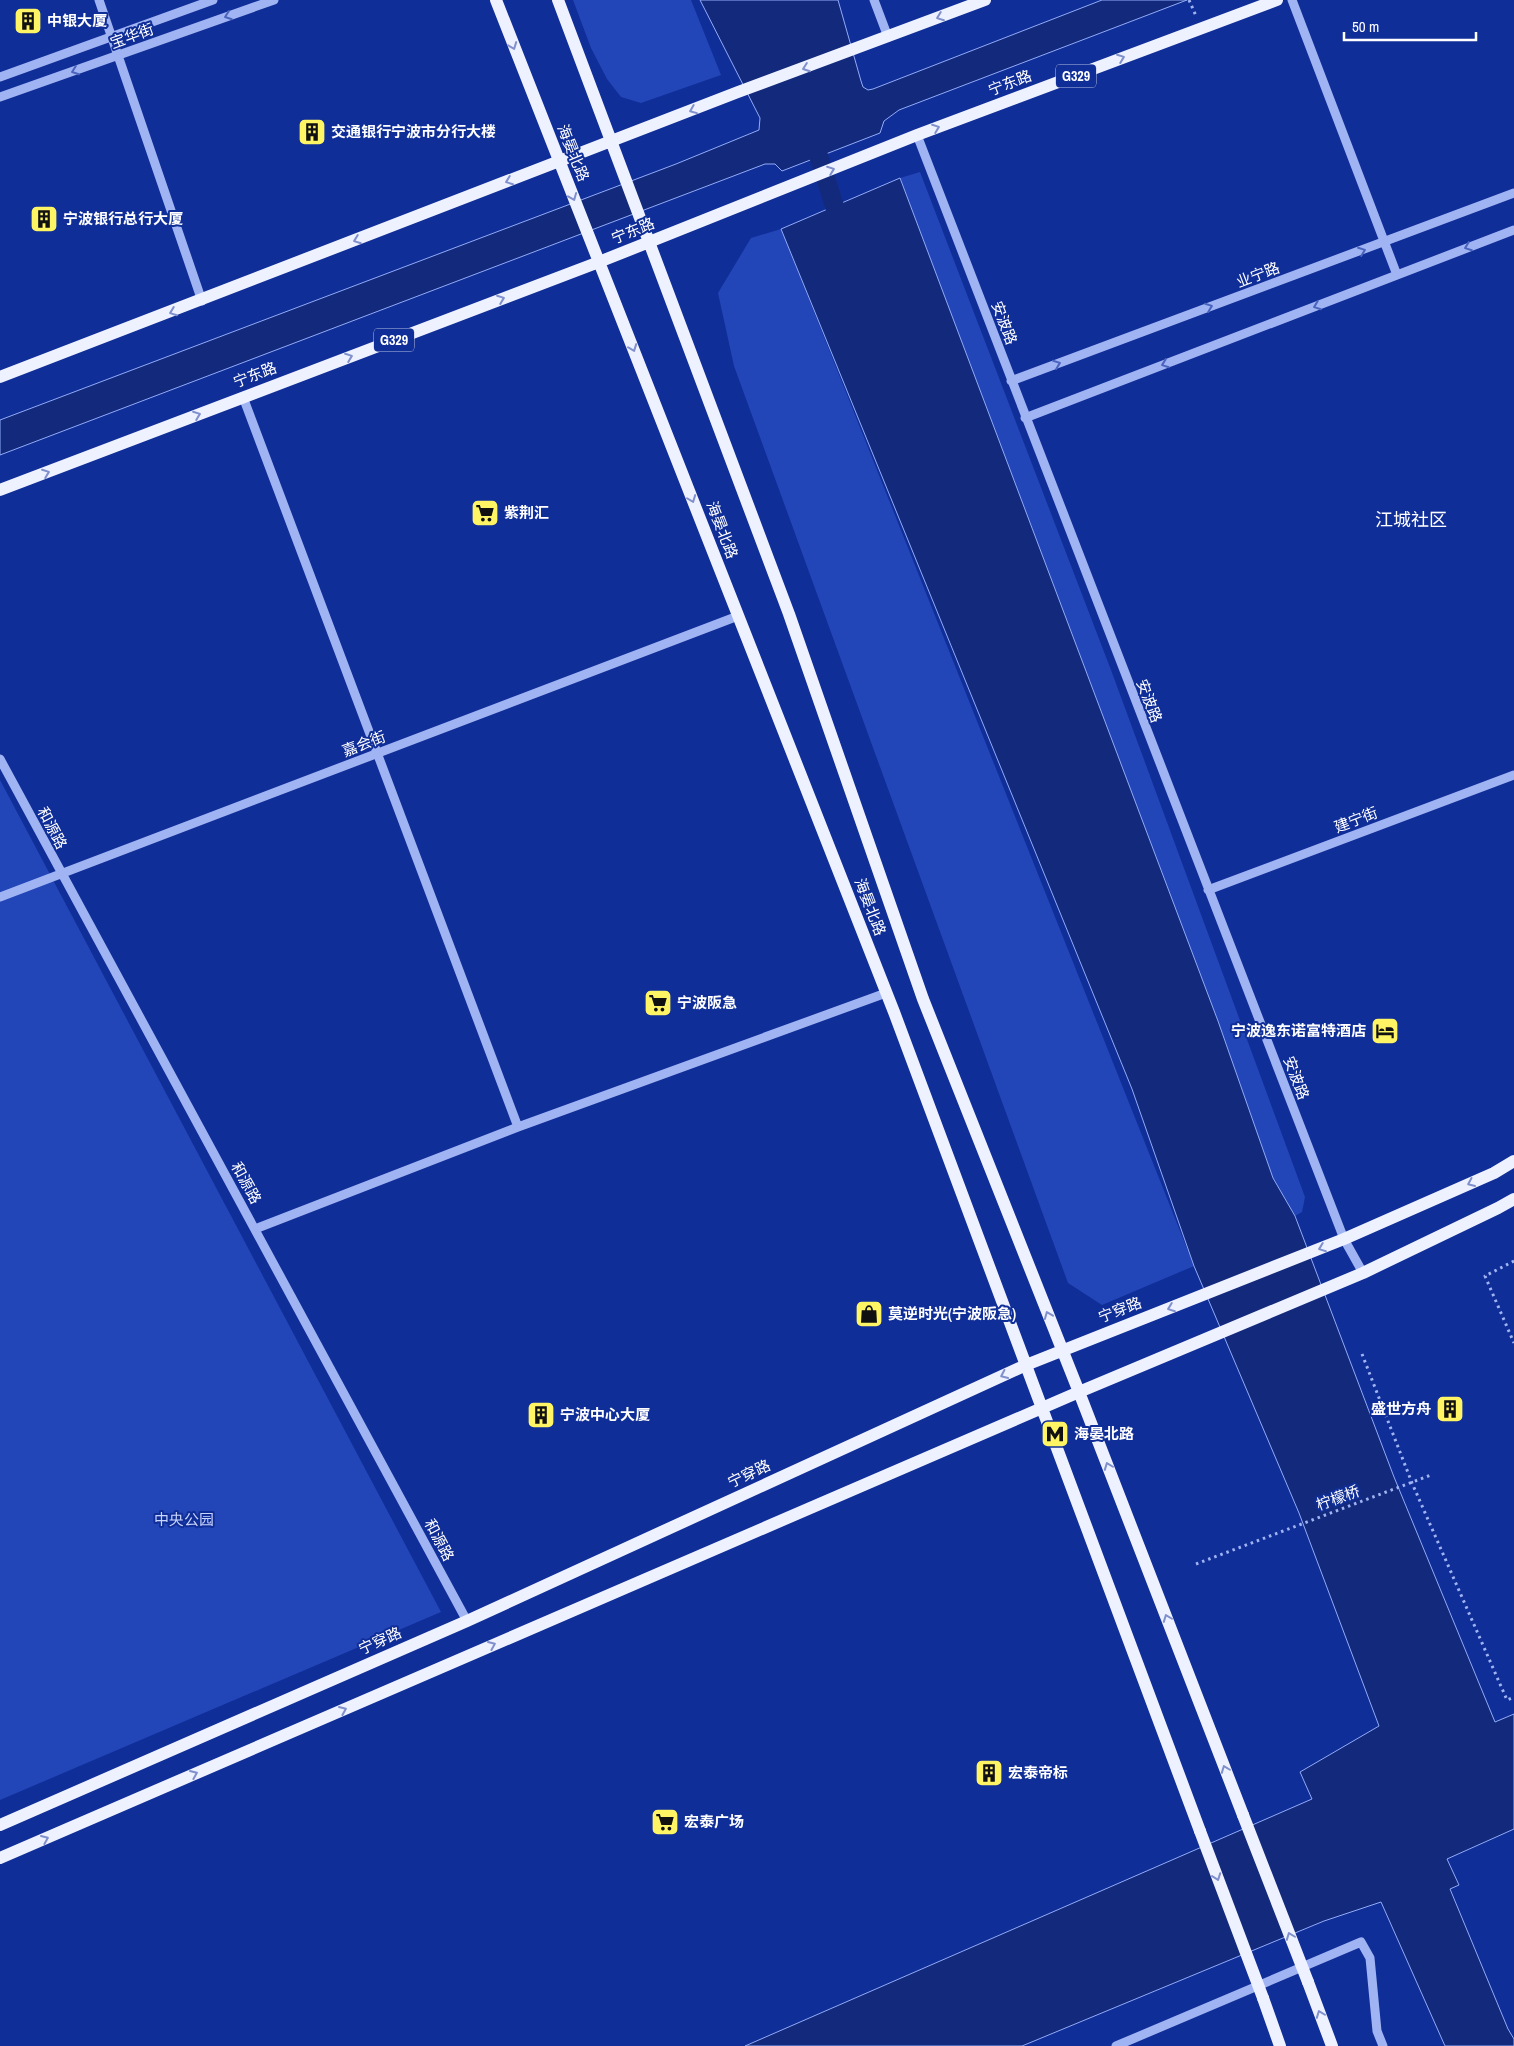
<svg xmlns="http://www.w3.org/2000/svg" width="1514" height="2046" font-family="'Archivo Narrow','Noto Sans SC',sans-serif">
  <rect width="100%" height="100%" fill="#102e98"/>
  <path fill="#2245b8" d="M573,0H691L721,75L641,103L621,97L607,79L591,48Z
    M920,172L1111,670L1305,1197L1302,1212L1295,1216L1273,1178L1218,1021L900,178Z
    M781,229L1194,1266L1102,1305L1068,1283L734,366L718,293L751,238Z
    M0,780L441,1612L0,1800Z"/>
  <path fill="#132a7c" stroke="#92abf8" d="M700,0H838L861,81L863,87L868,90L873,89L1102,0H1187L899,110L884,121L880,133L782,171L775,164H765L0,455V420L676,164L759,130L760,118Z
    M900,178L1218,1021L1273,1178L1295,1216L1394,1477L1495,1722L1514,1714V1829L1447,1859L1459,1885L1450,1889L1508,2029L1514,2039V2046H1445L1381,1902L1324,1921L1022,2046H745L1312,1799L1300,1772L1379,1726L1299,1513L1194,1266L1132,1089L781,229Z"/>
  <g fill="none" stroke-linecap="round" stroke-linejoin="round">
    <path stroke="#132a7c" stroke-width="19" d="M811,132L842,230"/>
    <path stroke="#a0b4f4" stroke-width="3" stroke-dasharray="2.5 4" stroke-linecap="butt" d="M1189,0L1196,16
      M1514,1261L1485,1276L1514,1343
      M1362,1354L1412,1483L1507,1700L1514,1697
      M1196,1564L1431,1475"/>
    <path stroke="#a0b4f4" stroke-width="9" d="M99,0L202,301
      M874,0L888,37
      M1292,0L1397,275
      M0,77L213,0
      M0,97L274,0
      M917,135L1344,1239L1363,1273
      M1011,381L1514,193
      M243,397L518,1127
      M1025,418L1514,230
      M0,759L467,1621
      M1208,890L1514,775
      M0,897L738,616
      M255,1229L518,1127L886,993
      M1116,2046L1361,1942L1370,1958L1377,2031L1383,2046"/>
    <path stroke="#eef1ff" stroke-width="12" d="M496,0L894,1012L1200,1831
      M558,0L789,614L923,999L1079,1392L1243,1815
      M0,377L738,92L985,0
      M0,490L599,262L917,135L1277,0
      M0,1825L467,1621L1026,1365L1344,1239L1494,1173L1514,1161
      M0,1858L1079,1392L1363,1273L1498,1208L1514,1199
      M1308,1982L1332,2046
      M1263,1998L1280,2046"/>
    <path stroke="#eef1ff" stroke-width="12" d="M1243,1815L1308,1982
      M1200,1831L1263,1998"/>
  </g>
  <defs><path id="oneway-chevron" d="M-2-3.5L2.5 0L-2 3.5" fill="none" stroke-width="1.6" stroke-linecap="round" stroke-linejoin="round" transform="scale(1.25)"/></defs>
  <g stroke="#4a64bd">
    <use href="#oneway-chevron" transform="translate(228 16) rotate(160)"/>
    <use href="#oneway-chevron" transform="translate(75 71) rotate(160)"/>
    <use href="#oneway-chevron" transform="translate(1468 247) rotate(159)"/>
    <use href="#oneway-chevron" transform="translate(1362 251) rotate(-21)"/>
    <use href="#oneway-chevron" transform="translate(1317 306) rotate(159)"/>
    <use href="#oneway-chevron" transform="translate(1209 307) rotate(-21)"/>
    <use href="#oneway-chevron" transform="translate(1057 364) rotate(-21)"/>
    <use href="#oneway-chevron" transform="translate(1165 364) rotate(159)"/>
  </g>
  <g stroke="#7f90cc">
    <use href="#oneway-chevron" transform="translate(940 17) rotate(159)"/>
    <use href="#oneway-chevron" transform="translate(513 46) rotate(69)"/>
    <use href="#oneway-chevron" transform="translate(1121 58) rotate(-21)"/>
    <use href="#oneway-chevron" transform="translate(806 68) rotate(160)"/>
    <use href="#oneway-chevron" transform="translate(693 110) rotate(158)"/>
    <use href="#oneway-chevron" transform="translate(936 128) rotate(-21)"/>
    <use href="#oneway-chevron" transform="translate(831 170) rotate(-21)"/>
    <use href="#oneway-chevron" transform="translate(509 181) rotate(159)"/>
    <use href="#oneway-chevron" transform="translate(573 197) rotate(68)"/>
    <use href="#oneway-chevron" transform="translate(357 240) rotate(159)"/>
    <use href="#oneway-chevron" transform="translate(501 299) rotate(-21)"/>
    <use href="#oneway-chevron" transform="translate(173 312) rotate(159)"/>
    <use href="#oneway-chevron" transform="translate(633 348) rotate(69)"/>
    <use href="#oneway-chevron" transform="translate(349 357) rotate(-21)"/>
    <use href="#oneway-chevron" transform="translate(197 415) rotate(-21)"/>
    <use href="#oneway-chevron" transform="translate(46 473) rotate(-21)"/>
    <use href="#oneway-chevron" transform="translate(692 499) rotate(69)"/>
    <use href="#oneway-chevron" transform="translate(1471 1183) rotate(156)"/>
    <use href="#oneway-chevron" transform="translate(1322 1248) rotate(159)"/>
    <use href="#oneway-chevron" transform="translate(1171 1308) rotate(159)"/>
    <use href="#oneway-chevron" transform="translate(1048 1315) rotate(-112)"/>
    <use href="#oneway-chevron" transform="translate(1004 1375) rotate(155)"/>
    <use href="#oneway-chevron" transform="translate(1108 1466) rotate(-111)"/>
    <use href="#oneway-chevron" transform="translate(1167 1618) rotate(-111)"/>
    <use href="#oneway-chevron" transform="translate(492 1645) rotate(-23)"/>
    <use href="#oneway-chevron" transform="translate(343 1710) rotate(-23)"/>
    <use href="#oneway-chevron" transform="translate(1225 1769) rotate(-111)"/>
    <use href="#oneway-chevron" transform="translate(194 1774) rotate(-23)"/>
    <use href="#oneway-chevron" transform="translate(45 1839) rotate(-23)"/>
    <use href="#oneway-chevron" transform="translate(1217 1877) rotate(70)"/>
    <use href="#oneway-chevron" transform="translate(1290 1936) rotate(-111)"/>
    <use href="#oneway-chevron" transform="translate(1320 2014) rotate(-111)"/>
  </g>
  <defs>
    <symbol id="building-square" viewBox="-11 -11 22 22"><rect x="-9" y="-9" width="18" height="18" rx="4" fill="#fff464" stroke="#102e98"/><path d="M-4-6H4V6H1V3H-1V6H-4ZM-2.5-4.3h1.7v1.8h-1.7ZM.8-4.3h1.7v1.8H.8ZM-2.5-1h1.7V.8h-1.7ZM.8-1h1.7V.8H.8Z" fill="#111"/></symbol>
    <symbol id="supermarket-square" viewBox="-11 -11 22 22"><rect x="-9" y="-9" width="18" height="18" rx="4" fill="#fff464" stroke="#102e98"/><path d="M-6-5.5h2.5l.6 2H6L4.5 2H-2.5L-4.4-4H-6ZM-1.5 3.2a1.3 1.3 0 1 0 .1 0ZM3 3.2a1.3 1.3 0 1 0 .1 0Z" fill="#111"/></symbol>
    <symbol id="hotel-square" viewBox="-11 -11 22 22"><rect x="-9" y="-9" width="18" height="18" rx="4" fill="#fff464" stroke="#102e98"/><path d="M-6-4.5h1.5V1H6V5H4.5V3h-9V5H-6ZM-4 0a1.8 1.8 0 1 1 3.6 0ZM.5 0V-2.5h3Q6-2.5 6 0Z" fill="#111"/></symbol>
    <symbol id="shop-square" viewBox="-11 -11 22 22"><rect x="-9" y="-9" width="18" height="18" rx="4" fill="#fff464" stroke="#102e98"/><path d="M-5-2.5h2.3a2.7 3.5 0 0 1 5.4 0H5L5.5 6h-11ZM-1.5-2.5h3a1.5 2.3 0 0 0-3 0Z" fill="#111"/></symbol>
    <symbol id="metro-square" viewBox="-11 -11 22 22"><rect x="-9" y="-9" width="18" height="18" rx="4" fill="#fff464" stroke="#102e98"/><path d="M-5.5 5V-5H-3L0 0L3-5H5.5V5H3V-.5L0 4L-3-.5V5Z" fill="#111"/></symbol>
  </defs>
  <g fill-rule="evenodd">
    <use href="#building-square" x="12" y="5" width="32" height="32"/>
    <use href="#building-square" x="296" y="116" width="32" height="32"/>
    <use href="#building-square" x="28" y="203" width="32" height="32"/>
    <use href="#supermarket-square" x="469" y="497" width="32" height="32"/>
    <use href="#supermarket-square" x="642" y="987" width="32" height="32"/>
    <use href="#hotel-square" x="1369" y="1015" width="32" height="32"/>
    <use href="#shop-square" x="853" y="1298" width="32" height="32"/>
    <use href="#building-square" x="1434" y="1393" width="32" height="32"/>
    <use href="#building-square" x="525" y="1399" width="32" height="32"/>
    <use href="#metro-square" x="1039" y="1418" width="32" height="32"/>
    <use href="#building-square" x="973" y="1757" width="32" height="32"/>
    <use href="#supermarket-square" x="649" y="1806" width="32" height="32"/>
  </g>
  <g text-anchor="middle" stroke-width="4" stroke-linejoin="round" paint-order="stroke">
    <g fill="#102e98" stroke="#b7c0e0" stroke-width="1">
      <rect x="1056" y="64.5" width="40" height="23" rx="4"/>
      <rect x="374" y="328.5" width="40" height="23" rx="4"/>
    </g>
    <g font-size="14" font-weight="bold" fill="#fff">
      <text x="1076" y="81">G329</text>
      <text x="394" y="345">G329</text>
    </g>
    <g font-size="15" font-weight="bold" fill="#fff" stroke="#102e98" text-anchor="start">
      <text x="47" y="26">中银大厦</text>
      <text x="331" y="137">交通银行宁波市分行大楼</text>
      <text x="63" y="224">宁波银行总行大厦</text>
      <text x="504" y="518">紫荆汇</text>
      <text x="677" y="1008">宁波阪急</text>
      <text x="1366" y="1036" text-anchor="end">宁波逸东诺富特酒店</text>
      <text x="888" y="1319">莫逆时光(宁波阪急)</text>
      <text x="1431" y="1414" text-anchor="end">盛世方舟</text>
      <text x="560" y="1420">宁波中心大厦</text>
      <text x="1074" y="1439">海晏北路</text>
      <text x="1008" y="1778">宏泰帝标</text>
      <text x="684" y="1827">宏泰广场</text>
    </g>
    <g font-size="15" fill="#fff" stroke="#102e98">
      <text transform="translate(132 36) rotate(-20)" y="5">宝华街</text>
      <text transform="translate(1010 83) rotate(-21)" y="5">宁东路</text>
      <text transform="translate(573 153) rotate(68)" y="5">海晏北路</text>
      <text transform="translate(633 231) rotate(-22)" y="5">宁东路</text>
      <text transform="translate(1258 275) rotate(-21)" y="5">业宁路</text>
      <text transform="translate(1004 323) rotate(69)" y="5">安波路</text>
      <text transform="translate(255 375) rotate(-21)" y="5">宁东路</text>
      <text transform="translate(722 530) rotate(69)" y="5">海晏北路</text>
      <text transform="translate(1149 701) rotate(69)" y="5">安波路</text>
      <text transform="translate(364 744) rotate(-21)" y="5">嘉会街</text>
      <text transform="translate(1356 820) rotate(-21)" y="5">建宁街</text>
      <text transform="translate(52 828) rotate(62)" y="5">和源路</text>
      <text transform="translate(870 907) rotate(69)" y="5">海晏北路</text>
      <text transform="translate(1296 1078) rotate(69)" y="5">安波路</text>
      <text transform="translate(246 1183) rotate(61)" y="5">和源路</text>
      <text transform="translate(1120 1310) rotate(-21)" y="5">宁穿路</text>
      <text transform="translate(749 1474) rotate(-25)" y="5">宁穿路</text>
      <text transform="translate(1338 1498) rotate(-20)" y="5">柠檬桥</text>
      <text transform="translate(439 1540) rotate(62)" y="5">和源路</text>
      <text transform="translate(380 1641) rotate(-24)" y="5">宁穿路</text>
    </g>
    <g font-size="15" fill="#c9d5fe" stroke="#102e98">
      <text x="184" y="1525">中央公园</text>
    </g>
    <g font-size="18" fill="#fff" stroke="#102e98">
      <text x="1411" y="526">江城社区</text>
    </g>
  </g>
  <path d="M1344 32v8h132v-8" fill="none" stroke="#ffffff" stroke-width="2.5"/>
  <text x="1352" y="32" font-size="15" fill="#ffffff" stroke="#102e98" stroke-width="4" paint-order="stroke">50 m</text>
</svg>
